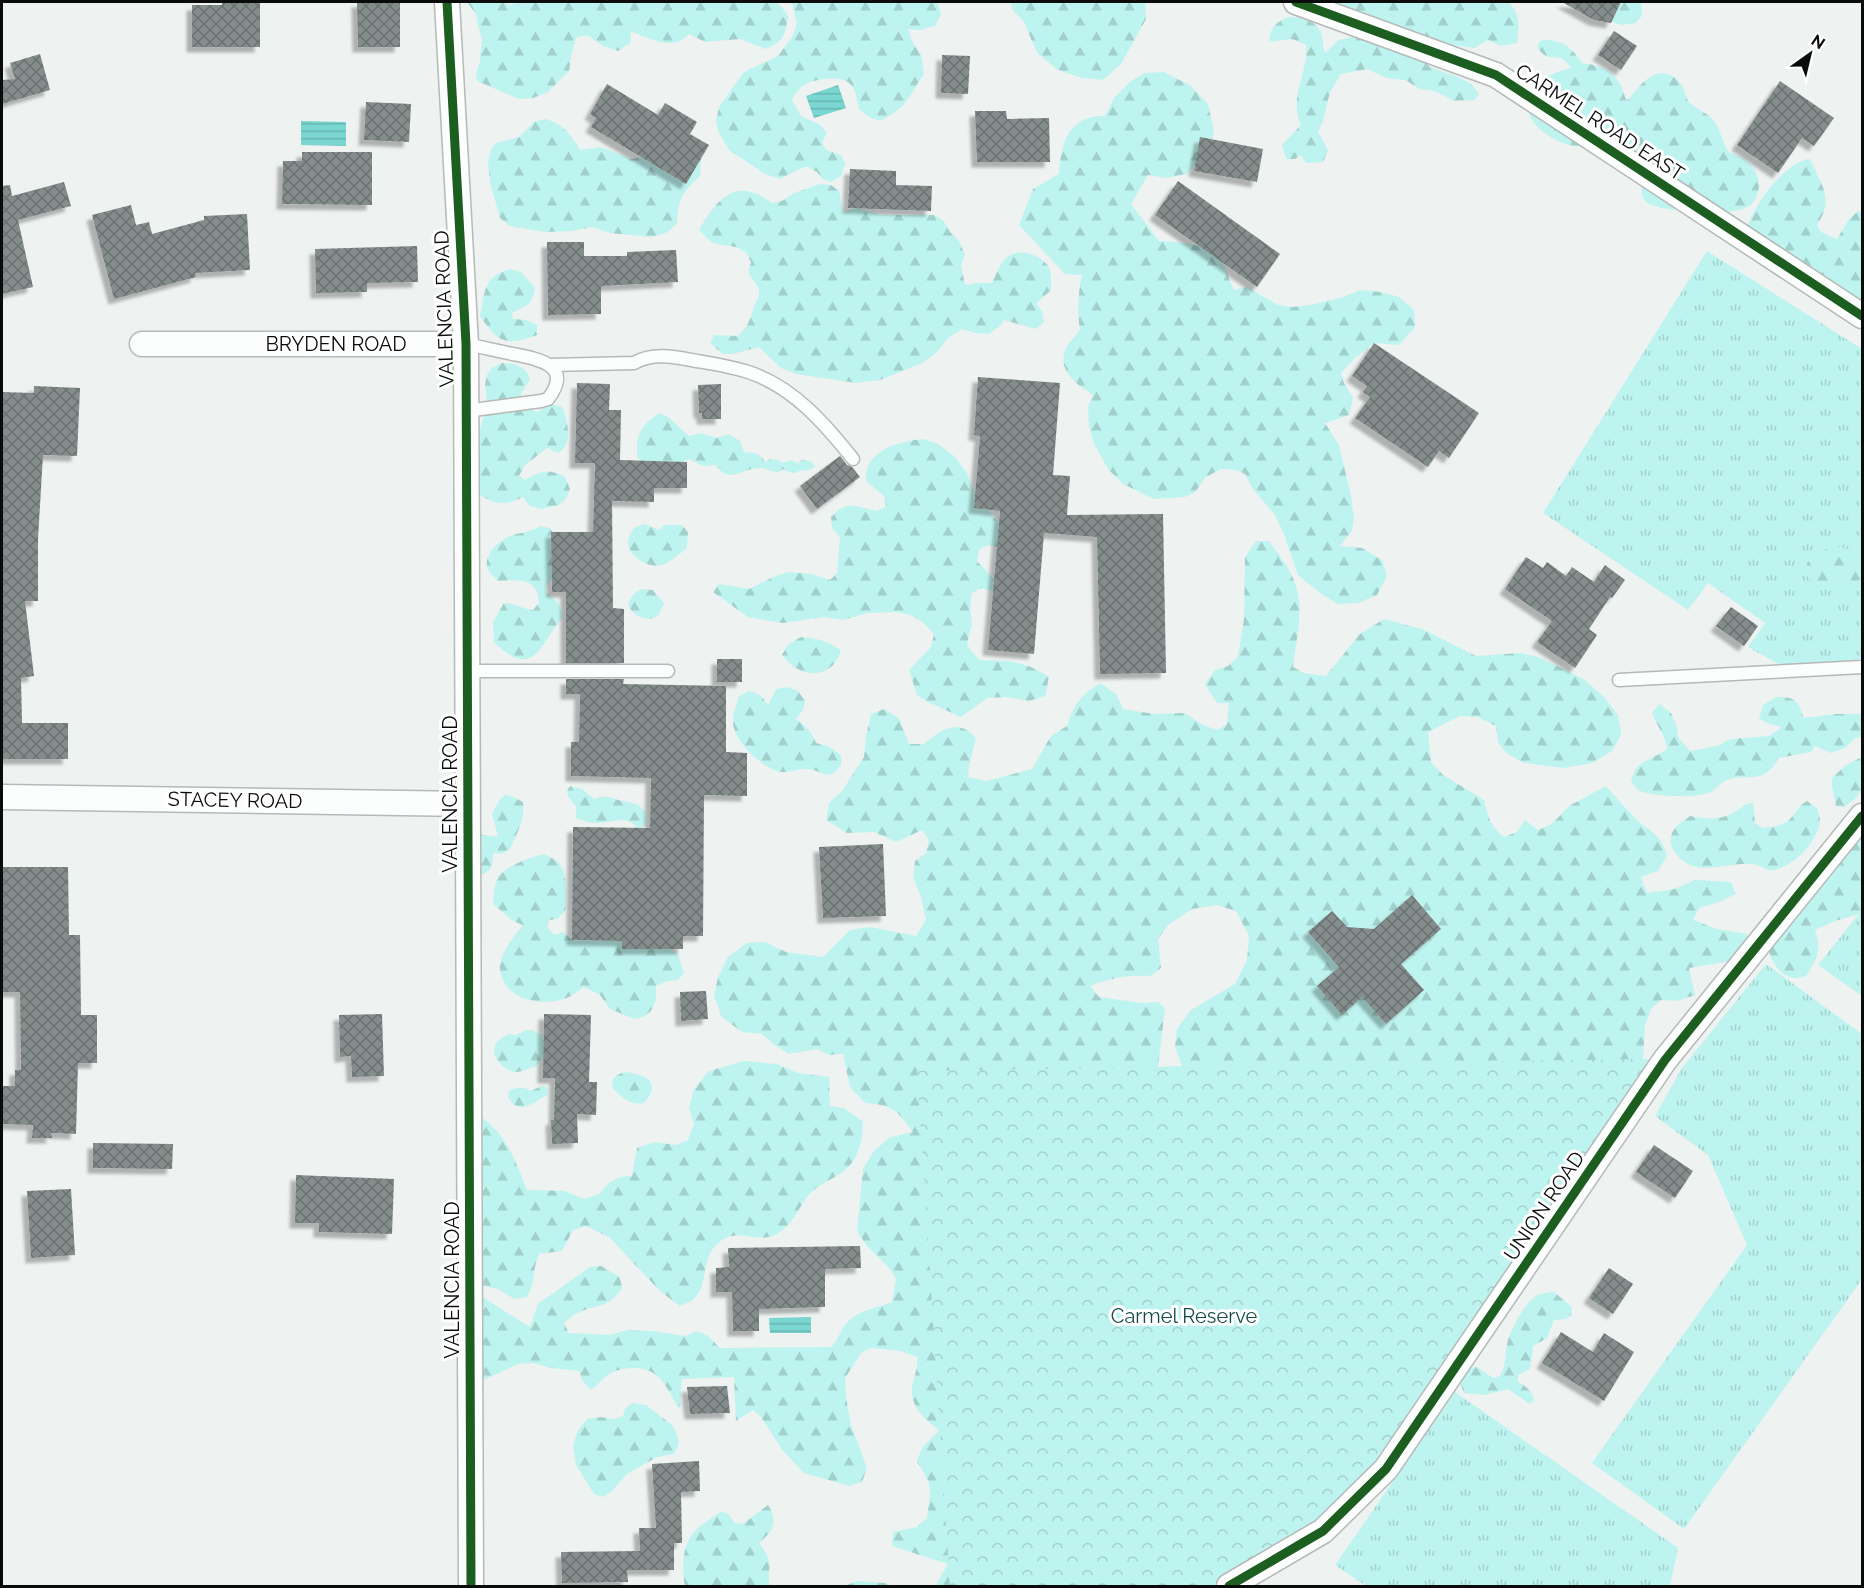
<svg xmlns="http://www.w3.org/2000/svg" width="1864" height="1588" font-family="Raleway,sans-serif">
  <defs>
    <pattern id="grass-tufts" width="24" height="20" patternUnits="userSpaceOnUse" patternTransform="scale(1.5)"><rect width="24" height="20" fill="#bef4ef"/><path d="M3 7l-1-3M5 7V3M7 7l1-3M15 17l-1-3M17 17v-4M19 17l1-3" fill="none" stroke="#a2d0cc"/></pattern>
    <pattern id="forest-firs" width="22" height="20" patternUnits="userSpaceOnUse" patternTransform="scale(1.5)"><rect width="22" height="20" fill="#bef4ef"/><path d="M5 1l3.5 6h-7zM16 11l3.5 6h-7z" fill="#a2d0cc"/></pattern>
    <pattern id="park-crowns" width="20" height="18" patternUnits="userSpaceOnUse" patternTransform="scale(1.5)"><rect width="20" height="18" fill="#bef4ef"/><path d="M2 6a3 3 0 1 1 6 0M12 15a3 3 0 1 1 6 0" fill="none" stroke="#a2d0cc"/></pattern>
    <pattern id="water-rules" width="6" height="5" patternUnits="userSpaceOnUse" patternTransform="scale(1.5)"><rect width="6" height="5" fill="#7ad6d0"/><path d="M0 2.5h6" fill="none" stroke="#68b6b1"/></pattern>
    <pattern id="building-cross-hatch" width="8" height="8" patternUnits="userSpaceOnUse" patternTransform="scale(1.5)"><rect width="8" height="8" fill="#848d8c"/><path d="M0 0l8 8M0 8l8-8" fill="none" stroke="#6a7271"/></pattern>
    <filter id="shadow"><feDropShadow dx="-5.5" dy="5.5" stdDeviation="1.5" flood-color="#0004"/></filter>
  </defs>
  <rect width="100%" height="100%" fill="#eef2f1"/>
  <path fill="url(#grass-tufts)" d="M1707,251L1862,349V659L1782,666L1748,647L1765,623L1708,583L1688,610L1543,513Z
    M1862,910V996L1818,965Z
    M1766,964L1862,1034V1152L1861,1156L1862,1279L1684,1529L1592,1463L1747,1245L1708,1155L1655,1116L1682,1068Z
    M1455,1392L1678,1548L1670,1586H1366L1335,1565Z"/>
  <path fill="url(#forest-firs)" fill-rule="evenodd" d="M467,2H503L510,5L519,2H775L781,6L788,16C785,35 784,42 765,49L740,39L705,42L689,34C673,52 650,39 631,31L630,43L618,51L603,46L587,35L576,38L571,56L569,71L548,92L533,98L519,99L477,81L476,74L480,61L482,38L478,26L476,14Z
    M792,2H937L941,14L935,26L920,30L908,29L912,41L921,55L924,74C908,97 907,108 880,121L869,117L859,109C857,100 856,89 849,83C842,76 816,79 808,83C800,86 795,94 792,100L801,116L820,125L827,133L822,142L826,150L841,155L845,164L841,176L831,182L823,179L817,172L806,166L780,179L765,174L729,150L718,131L716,120L719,107L744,72L778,56L792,37L797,24Z
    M1011,2H1145L1146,19L1121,64L1103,80L1082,78L1058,70L1037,53L1024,22L1012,9Z
    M1313,2H1508C1521,13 1519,27 1517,43L1501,46L1488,40L1474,48L1432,42L1395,25L1338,11Z
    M1619,2H1641L1642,15L1636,23L1622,25L1606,20L1619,7Z
    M1287,17C1300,17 1315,19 1321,33C1323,39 1323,47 1325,53L1339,40L1356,36L1420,58L1430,67L1458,77L1471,84L1479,94L1475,100L1454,101L1435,91L1420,89L1405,80L1386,78L1367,69L1341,74L1330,92L1323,121L1318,132L1328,150L1323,162L1306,163L1301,155L1295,159H1286L1282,145L1301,125C1288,96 1309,73 1306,45L1292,39L1269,42C1270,27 1275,24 1287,17Z
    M1542,40C1564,40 1570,46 1582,63C1608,66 1620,76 1626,100L1629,99C1642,82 1660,60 1680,83C1685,89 1685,98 1690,103C1697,110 1709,113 1715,122C1719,128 1725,148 1728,151C1731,154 1737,155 1741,157C1754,164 1763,180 1757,195C1755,201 1751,206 1745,208C1731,214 1715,211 1700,211C1684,210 1665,211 1650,204C1630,195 1650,167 1659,159C1655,158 1650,157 1646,156C1637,153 1630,145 1621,144C1606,141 1590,147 1575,146C1554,143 1522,123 1528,99C1534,79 1553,73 1571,68C1561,53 1558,60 1546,56C1545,56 1539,50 1538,49V44Z
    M1164,72L1191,86L1208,104L1214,132L1205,156L1186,174L1166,178L1148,175L1131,204L1159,241C1182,243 1210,242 1223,264C1228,271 1229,281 1234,290L1247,287L1278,305L1292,307L1310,305L1344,297L1360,290L1381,292L1399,297L1414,310L1415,327L1399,345L1374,343L1355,358L1341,373L1344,383L1353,398L1349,415L1325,423L1339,445L1351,496L1354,518L1352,531L1340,546L1362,548L1382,560L1387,576L1377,595L1358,603L1338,604L1320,593L1298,575L1284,534L1275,515L1252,488L1245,474L1236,470L1221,469L1206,477L1195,492L1185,497L1154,499L1123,484L1108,469L1094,444L1089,426L1088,407L1093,395C1079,386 1060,374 1064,354C1065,346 1075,337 1080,330C1077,311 1078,294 1082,275L1065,274L1019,225L1033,189L1059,174C1061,142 1069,115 1105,116L1114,98L1130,82L1144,73Z
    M545,119C562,123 572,135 580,150L601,147L632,159L648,156L701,159L700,176C683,191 677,201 677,224L666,233L651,237L610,233L592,227L572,231L545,232L510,226L500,218L490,182L488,161L491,150L496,143L519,137L534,122Z
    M1810,159C1821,185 1835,198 1817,225L1821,232L1837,239L1849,219L1858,211L1862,213V316L1747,229C1753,206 1785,161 1810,159Z
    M820,184L831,185L839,191L843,212L857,208L882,215H934L943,220L950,232L959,241L965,255L961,265L965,285L976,283H992C996,275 999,265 1006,258C1017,247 1040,254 1048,266C1052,273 1051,282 1051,290L1036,304L1042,311L1044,322L1036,329L1004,320L1000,326L989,334L975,333L962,329L948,338L937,352L922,363L880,380L856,383L796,374L781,368L759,347L733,354H723L710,343L714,335L738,336C749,325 749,322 754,307C755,303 759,298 759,293C760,280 743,279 751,263L747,253L736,247L712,243L699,230C718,198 736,176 772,203L782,201L794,193Z
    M510,269L521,272L535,288C532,306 527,305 512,313L513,319L526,320L537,325V335C505,347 498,342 480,316C485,292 483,277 510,269Z
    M502,363C515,363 527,367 530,380L521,393L522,407L537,412L552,404L562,407C568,421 573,443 559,453L547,448L525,465L519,476L525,480C542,471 547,468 565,477L570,489L566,499L559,505L541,509L530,506L523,497C506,506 493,505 478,493L476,455L480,447V430L487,402L485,385L487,375L492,368Z
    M660,413L668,417L689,436L701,433L716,438L729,434L740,441L744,452C753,453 760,452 765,462C772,458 776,458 783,463C789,460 793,459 798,464L801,460C808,460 812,460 815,467L807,471L800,470C795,476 789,472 783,469L779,472C772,472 765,468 760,468C740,468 731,485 715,465L703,466L689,459L678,464L651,467L638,458C634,437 641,424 660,413Z
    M924,439L938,444L954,456L967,473L974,492L1010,538L1002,548L987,545L979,550L977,561C984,569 997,580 1000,589L991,591L981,588L972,593L970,609L972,624L967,644L971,651L980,660C1011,661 1022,660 1049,677L1045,696L1029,701L1006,697L987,698L961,717L928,702L917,695L909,670L931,647L934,634L923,622L910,615L896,612L868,613L843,620L823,617L783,623L748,617L713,592L719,584L749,589L773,577L788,572L812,574L830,580L837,573L840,537L832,528L831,517L838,510L847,506H856L877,511L886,507L884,496L866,481C864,450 899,441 924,439Z
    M645,524L659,530L664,525H682L688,532L687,548C679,554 671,562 662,565C648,569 626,555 628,540C629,535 632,531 635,527Z
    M540,526L549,528L558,537L555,578C549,582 545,585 546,593C556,600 562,604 562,618C540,644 534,682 494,642L493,622L504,603C515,603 522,609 533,610L539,603C538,577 518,580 498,581C494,577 488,572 487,566C485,552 502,538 513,535C523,532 531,532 540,526Z
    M1256,541H1269C1279,555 1291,569 1296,586C1304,611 1296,641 1293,667L1304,673L1326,676L1360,634L1384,619L1422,629L1476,656L1521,653L1541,658L1585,680L1605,698L1618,715L1621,735L1612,751L1592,763L1564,768L1524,763L1506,753L1498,742L1496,726L1478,717L1460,716L1428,732L1431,762L1443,775L1484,800C1487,816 1491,827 1504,837L1517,832L1525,820L1538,830L1552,824L1569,806L1606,786C1616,797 1625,808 1635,818C1651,834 1660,831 1667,856L1658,871L1641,877L1647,893L1674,889L1695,880L1731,882L1736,894L1719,902L1699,908L1693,920L1717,929L1747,934V949L1737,960L1689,968L1695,995L1677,1001L1661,1000L1651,1009L1645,1025L1643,1059L1635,1072L1214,1586H935L948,1564L892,1546L893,1532L917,1527L927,1518L930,1495L929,1482L917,1461L922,1448L939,1430C922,1417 906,1403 914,1379C916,1370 918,1367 917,1357L901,1351L871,1348L862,1352L845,1378L846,1397L851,1425L867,1468L862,1482L849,1486L804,1473L783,1451L761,1417L753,1410L736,1421L734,1377L682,1379L680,1410C665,1386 661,1367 630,1368C622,1369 615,1370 608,1375C601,1379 598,1386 591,1390L582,1380L579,1371L551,1368L533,1363L518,1364L484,1380L470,1384V1285L487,1300L530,1327L538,1304L590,1267L601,1266L620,1277L622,1288C607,1311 595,1303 576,1314C572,1316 568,1320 564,1323L569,1333L611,1335L626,1330L652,1331L685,1336L697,1331L708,1336L720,1348L831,1347C838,1340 839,1334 844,1326C856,1310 875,1309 892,1302L896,1279L891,1270L867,1246L857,1231L863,1169L873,1152L890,1137L913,1132C897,1110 893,1105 865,1103L850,1087L843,1054L829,1055L817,1049L789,1054L776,1046L762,1034L742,1032L722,1017L714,996L718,977L728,957L747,943L765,942L786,952L823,957L850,930L870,927L916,936L926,920L921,897L913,877L915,861L926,853L929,840L922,830L896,842L874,832L847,833L826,820L829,803L842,791L864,757L866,736L871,714L884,709L899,718L909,744H924C940,730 958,717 976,738L969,766L968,777L986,781L1032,769L1051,736L1067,726C1074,704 1080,696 1100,683L1116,694L1123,709L1154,714L1185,713L1203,725L1217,730L1227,724L1229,703H1217L1205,684L1215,670L1228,666L1238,656L1244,619L1245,557ZM1217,905L1236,911L1249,936L1247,960L1235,984L1191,1010L1177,1029L1175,1047L1182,1066L1158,1067L1165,1008L1158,1002L1142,1003L1099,997L1090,986C1110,978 1128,975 1150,976L1161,968L1158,939L1168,925L1192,909Z
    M1833,546C1846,547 1853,550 1862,558V579C1849,585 1826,588 1813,581C1811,580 1806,575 1805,574L1807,563L1815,555Z
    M642,589L653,590L664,603L658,616C645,622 634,617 628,605C631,596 634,592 642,589Z
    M801,637C817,638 828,641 841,650C833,681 799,679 782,655L788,645Z
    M788,687L798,691L805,701L803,710L796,719C806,726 812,732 816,743L828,746L841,755V765C828,782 825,772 809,769C800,768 790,773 781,772C764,769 738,745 734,728C731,717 736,707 739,696L749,691C759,694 763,696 768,706L776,689Z
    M1776,697C1796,696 1798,702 1804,718L1836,714H1862V737L1855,738L1845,748L1831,753L1815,746L1811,752L1779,758C1760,789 1746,770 1723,782C1718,785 1715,792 1709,793C1692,798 1657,797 1640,791C1636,789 1634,785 1631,781C1637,758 1650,762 1667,749C1666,737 1657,725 1652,713L1659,704L1671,713L1677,727L1678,737L1690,751L1717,746L1731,739L1769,736L1782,727L1770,724L1759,719L1763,705Z
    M1862,757V790L1856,798L1844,807L1836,806L1832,786V778L1846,765Z
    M570,786L582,789L594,799C606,793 611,799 623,801C633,803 637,803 645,811L646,822L642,827L637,828C625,813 611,824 596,823C589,823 582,820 576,818V807L568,796L567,791Z
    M505,795L511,796L523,802C526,818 516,835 510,849L501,854L493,853C493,860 493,867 488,871C480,878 463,875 457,866C454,861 455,854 454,847C462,839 471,832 484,835C490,836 492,837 498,836L492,814L500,799Z
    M1807,801L1817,808C1818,812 1820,817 1820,821C1818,842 1791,870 1770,870C1764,869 1758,864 1752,864C1729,862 1696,878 1678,856C1675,852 1672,849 1671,844C1669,829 1679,824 1690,816C1706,819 1722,821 1736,811C1743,807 1745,804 1753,802L1755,823L1763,828C1772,827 1783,826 1790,819C1798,811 1796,808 1807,801Z
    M1862,806V913L1835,921L1815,930C1822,952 1818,957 1806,976C1802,977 1799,978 1796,978C1781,979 1770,960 1768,947L1783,926L1793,922V914Z
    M545,854C549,857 555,859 558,862C568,874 567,897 565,911L557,919L549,920L547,927L554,935L563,932L572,940L622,941V949H669L678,954L684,973L678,980L667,981L656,986V1000L651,1011L643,1017L634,1019L610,1009L600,995L584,987C578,991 571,997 564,999C544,1005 511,1002 503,979C501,975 499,970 500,965C502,950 514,937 523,925L513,921L493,904C494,897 494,885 497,879C503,867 533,856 545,854Z
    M526,1030C539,1029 545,1038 547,1051L537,1066C531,1067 524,1071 518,1072C505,1073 487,1055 497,1042C499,1039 505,1036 509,1034L516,1035Z
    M744,1061L777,1064L798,1073L829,1077L830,1106L844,1108L863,1122C863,1139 859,1159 844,1171C832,1180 816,1185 807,1197C797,1211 791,1227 775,1235C759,1243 738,1229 722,1240C698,1256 711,1283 693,1300C690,1302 684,1304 680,1306L661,1292L609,1237L586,1226L573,1230L562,1251L539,1254C532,1269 536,1282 527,1297L514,1299L498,1289L484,1286L470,1279L469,1109C505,1130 512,1153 527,1190L565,1191L584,1199L599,1194L610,1182L621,1177L632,1176L637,1148L654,1142L676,1145L688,1140L694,1124L689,1108L694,1089L709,1071Z
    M627,1072C647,1075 662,1083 644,1103C630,1106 621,1097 612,1087C611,1077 619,1073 627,1072Z
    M541,1086H545L548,1089L547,1095C534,1102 519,1117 508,1097L509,1091C517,1087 523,1086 531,1091Z
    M1554,1292L1572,1307L1571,1316L1566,1319L1554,1320L1547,1338L1533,1346L1530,1369L1518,1375V1382C1526,1386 1532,1391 1534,1400L1530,1404L1508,1389L1485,1395L1464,1393L1459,1380L1466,1369L1477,1367L1493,1378L1500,1376C1507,1364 1504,1356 1507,1344C1510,1331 1524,1304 1536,1296C1541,1293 1548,1292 1554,1292Z
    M632,1403L646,1405L672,1425L677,1434L679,1443L674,1454L657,1457L627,1474L612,1491L603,1497L594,1494L576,1465L573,1446L577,1432L587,1419L600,1417L614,1419L623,1416L625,1409Z
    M768,1505C779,1522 773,1531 759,1543C776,1564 766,1566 770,1586H685C682,1566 681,1543 698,1528C705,1522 714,1517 722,1511L728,1514L735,1523L743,1524Z
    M858,1581L884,1583L895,1586H844Z"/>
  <path fill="url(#park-crowns)" d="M1643,1059L1665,1060L1386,1469L1229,1586H950L917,1071Z"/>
  <path fill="url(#water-rules)" d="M838,85L846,108L814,118L806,96Z
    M301,121L346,122V146L301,145Z
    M811,1317V1333H770L769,1318Z"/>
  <path fill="url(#building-cross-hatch)" filter="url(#shadow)" d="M222,2H260V47H192V5H222Z
    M357,2H400V47H358Z
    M1562,2H1621L1611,23L1594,20Z
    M1614,31L1637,46L1621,70L1598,55Z
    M40,54L50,90L2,104V80L15,79L10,63Z
    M942,55L970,56L968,94L941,93Z
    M1780,81L1834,118L1814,146L1802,138L1778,173L1737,145Z
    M607,84L658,115L665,103L697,122L690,134L709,145L686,184L591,127L596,118L590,114Z
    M366,102L411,104L409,142L364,140Z
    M975,111H1006L1007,119L1049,118L1050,162H977Z
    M1200,137L1263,149L1257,182L1194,171Z
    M302,152H372V205L282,204L283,161H302Z
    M850,169L896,171V185L932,186L931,211L848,208Z
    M1178,181L1280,254L1257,287L1155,215Z
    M64,182L71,206L18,220L33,287L2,294V186L10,185L12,196Z
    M131,205L136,225L149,222L152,234L204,220V216L247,214L250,270L195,273L196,277L114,299L92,215Z
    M547,242H584V256H627V252L676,250L678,282L601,286V314L548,315Z
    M417,246L418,282L367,283V292L316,293L315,249Z
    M1374,343L1479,413L1449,458L1439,451L1428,467L1355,418L1370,397L1363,392L1367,386L1352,376Z
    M978,377L1060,383L1053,475L1070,476L1067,515L1163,514L1166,673L1100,674L1097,537L1044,533L1034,654L988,650L1000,511L974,508L980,436L974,435Z
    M577,383L610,384L609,410H621L620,460L687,462V488H654V502L612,501L613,608L624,609V663H566V592H552L551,532H593L595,463H575Z
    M721,384V419H702V413H699L698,385Z
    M34,386L80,388L77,456L43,455L38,539V601H25L34,676L21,678L22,723H68V759H2V392L34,393Z
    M840,456L847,465L852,467L860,477L817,509L800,486Z
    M1526,557L1543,568L1547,562L1566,576L1572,567L1594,582L1605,565L1625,580L1612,598L1610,597L1589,629L1597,635L1575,668L1537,642L1552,621L1505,589Z
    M1731,607L1758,626L1744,646L1716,626Z
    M717,659H742V682H717Z
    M566,679H624L623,684L726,686V752L747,753V796L704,795L703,936H683V949H622V941L572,940L573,827L650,828L651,778L571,776V742H579L580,694H566Z
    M883,844L886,916L823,918L819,847Z
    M2,867H68L69,935H80L81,1015H97V1063H78L76,1134L51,1133L52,1138H32L33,1125L2,1124V1086H15V1070H21L20,992H2Z
    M1412,895L1441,929L1401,964L1424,990L1386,1024L1362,997L1342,1015L1317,986L1339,967L1308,932L1332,911L1347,927L1374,929Z
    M706,991L708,1019L681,1021L680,992Z
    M382,1014L384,1076L352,1077L351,1056L340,1057L339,1015Z
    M544,1014L591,1015L589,1082H597L596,1115L577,1114L578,1143L552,1144L551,1120H554L555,1078H543Z
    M93,1143L173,1144L172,1169L93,1168Z
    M1654,1145L1693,1171L1675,1198L1636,1172Z
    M296,1175L394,1179L392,1234L319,1232V1223H295Z
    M71,1189L75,1255L31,1258L27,1191Z
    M860,1246L861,1268L825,1269V1307L759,1309V1331H733L732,1292H716V1268L729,1267L728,1248Z
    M1609,1268L1633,1284L1613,1314L1589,1298Z
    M1561,1332L1593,1352L1604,1333L1634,1352L1604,1401L1542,1363Z
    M727,1386L730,1413L690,1414L687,1387Z
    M699,1461L700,1491L681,1492L682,1543H674V1570H627L628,1582L562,1583L561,1552L640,1551L639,1528H656L652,1464Z"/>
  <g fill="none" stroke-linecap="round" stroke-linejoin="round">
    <defs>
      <path id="lane" d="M466,344C482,347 497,351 513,354C538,359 574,365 548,399L541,401L466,411
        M550,365L634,363C653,352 675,357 697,361C715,364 734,367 751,373C794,388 825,424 853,459
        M467,671H668
        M1619,680L1862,667"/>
      <path id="street" d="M447,2L466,344L471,1586
        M1296,2L1496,75L1862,316
        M142,344H466
        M2,797L468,804
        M1229,1586L1323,1531L1386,1469L1665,1060L1862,816"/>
    </defs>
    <use href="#lane" stroke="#b6b9b8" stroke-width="15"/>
    <use href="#street" stroke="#b6b9b8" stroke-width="27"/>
    <use href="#lane" stroke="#fcfdfd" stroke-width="12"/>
    <use href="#street" stroke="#fcfdfd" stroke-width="24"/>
    <defs>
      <path id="cycleway" d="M447,2L466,344L471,1586
        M1296,2L1496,75L1862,316
        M1229,1586L1323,1531L1386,1469L1665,1060L1862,816"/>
    </defs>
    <use href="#cycleway" stroke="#fff" stroke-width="13"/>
    <use href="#cycleway" stroke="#1b5e20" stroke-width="9"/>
  </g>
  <g text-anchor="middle" stroke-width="6" stroke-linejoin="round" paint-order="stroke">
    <g font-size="20" fill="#0a0c0b" stroke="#fff">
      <text transform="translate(1600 122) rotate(33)" y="7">CARMEL ROAD EAST</text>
      <text transform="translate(444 309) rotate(-92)" y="7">VALENCIA ROAD</text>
      <text x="336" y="351">BRYDEN ROAD</text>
      <text transform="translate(450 794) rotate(-90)" y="7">VALENCIA ROAD</text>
      <text transform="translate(235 800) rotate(1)" y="7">STACEY ROAD</text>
      <text transform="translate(1544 1206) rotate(-56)" y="7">UNION ROAD</text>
      <text transform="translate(452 1280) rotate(-90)" y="7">VALENCIA ROAD</text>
    </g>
    <g font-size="20" fill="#154c49" stroke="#fff">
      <text x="1184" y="1323">Carmel Reserve</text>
    </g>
  </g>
  <rect width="1864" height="1588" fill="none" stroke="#0a0c0b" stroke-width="6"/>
  <g transform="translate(1810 54) rotate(34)" stroke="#ffffff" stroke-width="4.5" paint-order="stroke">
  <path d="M0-4.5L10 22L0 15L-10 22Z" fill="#0a0c0b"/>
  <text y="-9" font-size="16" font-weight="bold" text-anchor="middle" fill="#0a0c0b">N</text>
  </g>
</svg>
